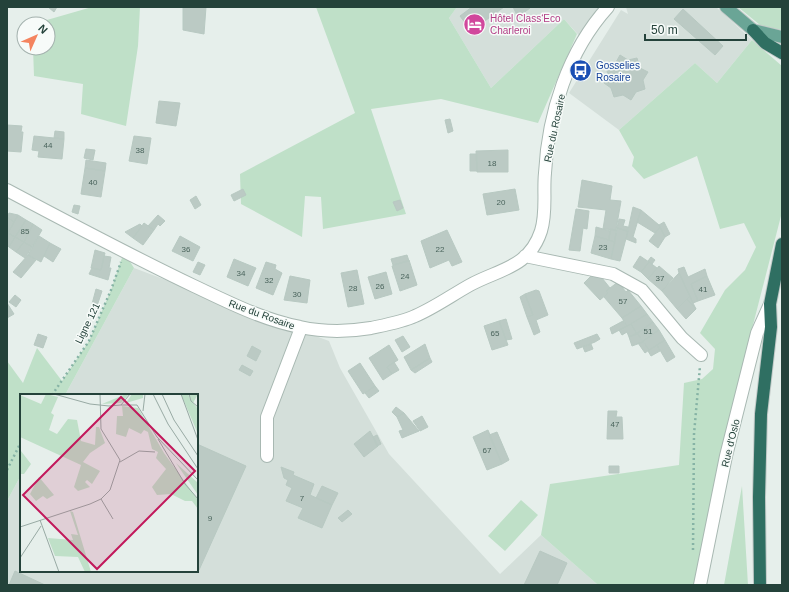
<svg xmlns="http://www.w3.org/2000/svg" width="789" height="592" font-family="Arial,sans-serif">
  <rect width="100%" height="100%" fill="#e6efeb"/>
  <path fill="#d4dfda" d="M457,7H610L583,40L564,19L491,88L449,18Z
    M626,7H716L752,40L717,83L695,63L619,130L569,93L621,10L628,14Z
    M134,268L329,341L340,368L389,454L500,574L541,535L598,585H7V501L21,475V571H197V395H65Z"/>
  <path fill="#bfe0c8" d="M92,7H140L138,46L126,126L81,114L83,84L34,76L33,48H48V24H33Z
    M316,7H457L449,18L491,88L564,19L577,34L538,123L441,99L371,109L406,214L323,229L321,197L305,196L302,237L241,204L240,174L355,113Z
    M738,7H782V30L760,25Z
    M752,40L782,66V212L734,399L702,585H598L541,535L550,484L679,465L684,383L702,379L713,369L715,349L700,333L725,290L745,270L756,247L744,223L720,229L697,156L644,179L632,166L634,157L619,130L695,63L717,83Z
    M124,252L134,268L65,395H21V475L7,501V361L23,383L37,348L62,381L89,341L111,290Z
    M742,486L748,585H724Z
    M521,500L538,515L505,551L488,536Z"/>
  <path fill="#bbcac4" stroke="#b8c9c2" d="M48,7H57L54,12Z
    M183,7H206L204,34L183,30Z
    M472,7H504L471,31L460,16Z
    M513,7H529L530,8L518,17Z
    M683,9L723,46L715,55L674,19Z
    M620,55L628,60L637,58L640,68L648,72L643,80L645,89L636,92L631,100L623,95L614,97L611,88L604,83L608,75L606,66L615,64Z
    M159,101L180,103L176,126L156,123Z
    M450,119L453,131L448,133L445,120Z
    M7,125L22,126L21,132H23L21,152L7,151Z
    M55,131L64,132V139L54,138Z
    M34,136L64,139L62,159L38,157L39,151L32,150Z
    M134,136L151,138L147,164L129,161Z
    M86,149L95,150L93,160L84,158Z
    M508,150V172H477L476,151Z
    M470,154H477V171H470Z
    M86,160L106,163L105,171L85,168Z
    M85,168L105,171L101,197L81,194Z
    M582,180L612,186L610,200L621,201L616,230L603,229L606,210L578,207Z
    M243,189L246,195L234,201L231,195Z
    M515,189L519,210L487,215L483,194Z
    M196,196L201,205L195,209L190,200Z
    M400,200L403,208L397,211L393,202Z
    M74,205L80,206L78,214L72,212Z
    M633,207L641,210L633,237L636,239V243L626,239Z
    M576,209L589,211L587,229L583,228L580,251L569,250Z
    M641,210L659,225L660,227L655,233L637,222Z
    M9,213L18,215L14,222L7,217Z
    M18,215L26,220L15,237L8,233Z
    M158,215L165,221L160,226L158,224L154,230L148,226Z
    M7,217L14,222L8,233L7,232Z
    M619,219L625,220L623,226L628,227L627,231L617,228Z
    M26,220L33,224L24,242L15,237Z
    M664,222L670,234L665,237L659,225Z
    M144,223L154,230L143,245L133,238Z
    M33,224L42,230L32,247L24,242Z
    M140,224L142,226L133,238L125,232Z
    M596,227L610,231L609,240L595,236Z
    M660,227L665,237L658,248L649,241Z
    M617,228L628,231L620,261L611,259Z
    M610,229L616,230L615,242L609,240Z
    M447,230L462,262L452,266L449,260L430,268L421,241Z
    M8,233L15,237L9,247L7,245Z
    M39,236L50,243L41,262L28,255Z
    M180,236L200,247L193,261L172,251Z
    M595,236L615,242L611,259L591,253Z
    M15,237L24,242L16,252L9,247Z
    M24,242L32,247L25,258L16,252Z
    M50,243L61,249L53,262L44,256Z
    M95,250L105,253L101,270L91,268Z
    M28,255L36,260L21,278L13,272Z
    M407,255L409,261L393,265L391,259Z
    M104,256L111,257L109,268H111L108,280L89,274L92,268L101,270Z
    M640,256L649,262L641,272L633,267Z
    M651,257L655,260L652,264L648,261Z
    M234,259L256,268L248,286L227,277Z
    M409,260L417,285L400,291L392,266Z
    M198,262L205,265L200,275L193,272Z
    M266,262L276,265L275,269L282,273L273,295L256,288Z
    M649,262L657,268L648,279L641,272Z
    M659,266L673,278L662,291L648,279Z
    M684,267L688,277L705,269L707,276L691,284L698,301L693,303L679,273L678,269Z
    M357,270L364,304L348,307L341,273Z
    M386,272L392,294L375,299L368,277Z
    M679,273L690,296L677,309L662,291Z
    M290,276L310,280L307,303L284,300Z
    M591,276L602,278L610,288L606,291L608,293L600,300L584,283Z
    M707,276L715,295L698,301L691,284Z
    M618,282L626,292L628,290L641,306L622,318L604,297L608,293L606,291Z
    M96,289L102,291L97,306L92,304Z
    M536,290L539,291L548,315L536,320L540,332L534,335L527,317L533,315L525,294Z
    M525,294L533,315L527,317L520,297Z
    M15,295L21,300L16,307L9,302Z
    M690,296L693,303L696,309L687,299Z
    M687,299L696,309L686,319L677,309Z
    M7,303L14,314L7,318Z
    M641,306L647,314L627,326L622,318Z
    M647,314L653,322L637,334L631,324Z
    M506,319L512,339L506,340L499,321Z
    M499,321L508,345L492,350L484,326Z
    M623,321L627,326L612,334L610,328Z
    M653,322L659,330L643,341L637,333Z
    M631,324L637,334L629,337L627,332L622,335L619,330Z
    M659,330L665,340L649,350L643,341Z
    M637,333L643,342L632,346L629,337Z
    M38,334L47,337L43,348L34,345Z
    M597,334L600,339L595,342L577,349L574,343Z
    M403,336L410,347L402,352L395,340Z
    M665,340L675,357L667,362L657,345Z
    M643,342L649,350L645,353L638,343Z
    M425,344L430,358L411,370L404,357Z
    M591,344L593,349L585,352L583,347Z
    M389,345L398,360L387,367L392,374L383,380L369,358Z
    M657,345L660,351L651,356L648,351Z
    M252,346L261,351L256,361L247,356Z
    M430,358L432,362L415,373L411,370Z
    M394,362L399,370L392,374L387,367Z
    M360,363L375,386L363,394L348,371Z
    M242,365L253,371L250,376L239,370Z
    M375,386L379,391L369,398L365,393Z
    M396,407L404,413L397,417L392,412Z
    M608,411H617L616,417H622L623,439H607Z
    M404,413L419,431L402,438L399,431L403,430L397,417Z
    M422,416L428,427L420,431L413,421Z
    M488,430L502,464L487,470L473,437Z
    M370,431L378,446L364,457L354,444Z
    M497,432L509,460L502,464L489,435Z
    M377,435L381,444L377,446L373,437Z
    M197,444L246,466L199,570L197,569Z
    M609,466H619V473H609Z
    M281,467L294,472L293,475L314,484L310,495L332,505L322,528L298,518L303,508L286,501L292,488L286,485L288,480L284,478Z
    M322,486L338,493L332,505L316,498Z
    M348,510L352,514L342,522L338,518Z
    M540,551L567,563L557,585H524Z
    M15,571L45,585H9Z"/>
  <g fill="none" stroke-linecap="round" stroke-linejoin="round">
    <defs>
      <path id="minor" d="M7,190C69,223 131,256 194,286C228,302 263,320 300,327C323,332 347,332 371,328C385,325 402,322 415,316C434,308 452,295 470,285C499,269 529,268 541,231C547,212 543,192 545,173C548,114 568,51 608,7
        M525,256L613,274L642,290L682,338L701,355
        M267,456V417L301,328
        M700,585L726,456L757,333L770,304"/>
      <path id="major" d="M726,7L753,30L782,37"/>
      <path id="highway" d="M753,30L765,43L782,53
        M760,585L759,497L761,414L771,327L770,304L782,244"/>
    </defs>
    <use href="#minor" stroke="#a8b8b2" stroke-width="14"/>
    <use href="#major" stroke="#c2cac8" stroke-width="14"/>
    <use href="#highway" stroke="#c2cac8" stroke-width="14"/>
    <path stroke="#86b3a5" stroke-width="2.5" stroke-dasharray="2 3" stroke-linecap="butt" d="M52,395L89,341L111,290L121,262
      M7,470L21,442
      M693,550L694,434L700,366"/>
    <use href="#minor" stroke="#fff" stroke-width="12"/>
    <use href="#major" stroke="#6aa596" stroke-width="12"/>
    <use href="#highway" stroke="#2f6f62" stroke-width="12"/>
  </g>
  <defs>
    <symbol id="hotel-disc" viewBox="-11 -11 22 22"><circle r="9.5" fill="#d1479c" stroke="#f7fbf9"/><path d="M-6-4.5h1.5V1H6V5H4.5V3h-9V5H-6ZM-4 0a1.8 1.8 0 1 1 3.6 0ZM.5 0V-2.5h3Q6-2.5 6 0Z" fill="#fff"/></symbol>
    <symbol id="bus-disc" viewBox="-11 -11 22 22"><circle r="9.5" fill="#1a4fb4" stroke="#f7fbf9"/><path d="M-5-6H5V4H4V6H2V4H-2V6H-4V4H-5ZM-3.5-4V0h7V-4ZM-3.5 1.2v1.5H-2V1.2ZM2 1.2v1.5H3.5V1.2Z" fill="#fff"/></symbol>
  </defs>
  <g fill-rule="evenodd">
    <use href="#hotel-disc" x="462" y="12" width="25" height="25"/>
    <use href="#bus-disc" x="568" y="58" width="25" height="25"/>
  </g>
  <g text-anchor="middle" stroke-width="3" stroke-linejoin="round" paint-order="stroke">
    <g font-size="8" fill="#4a645c">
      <text x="48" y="148">44</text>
      <text x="140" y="153">38</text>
      <text x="492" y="166">18</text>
      <text x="93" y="185">40</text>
      <text x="501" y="205">20</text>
      <text x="25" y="234">85</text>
      <text x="603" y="250">23</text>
      <text x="186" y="252">36</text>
      <text x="440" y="252">22</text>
      <text x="241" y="276">34</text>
      <text x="405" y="279">24</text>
      <text x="660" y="281">37</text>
      <text x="269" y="283">32</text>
      <text x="380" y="289">26</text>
      <text x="353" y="291">28</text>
      <text x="703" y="292">41</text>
      <text x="297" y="297">30</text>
      <text x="623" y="304">57</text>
      <text x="648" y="334">51</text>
      <text x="495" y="336">65</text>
      <text x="615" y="427">47</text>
      <text x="487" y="453">67</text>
      <text x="302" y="501">7</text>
      <text x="210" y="521">9</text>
    </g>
    <g font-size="10" fill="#b23c85" stroke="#f7fbf9" text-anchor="start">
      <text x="490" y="22">Hôtel Class‘Eco<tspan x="490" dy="12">Charleroi</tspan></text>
    </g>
    <g font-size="10" fill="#164399" stroke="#f7fbf9" text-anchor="start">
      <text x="596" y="69">Gosselies<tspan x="596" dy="12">Rosaire</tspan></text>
    </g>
    <g font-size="10" fill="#24423a" stroke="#f7fbf9">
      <text transform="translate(554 128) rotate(-78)" y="4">Rue du Rosaire</text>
      <text transform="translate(262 314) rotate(20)" y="4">Rue du Rosaire</text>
      <text transform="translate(87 323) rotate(-64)" y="4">Ligne 121</text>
      <text transform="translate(730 443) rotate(-76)" y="4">Rue d'Oslo</text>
    </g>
  </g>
  <g transform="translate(20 394)">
    <rect width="178" height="178" fill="#e6efeb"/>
    <path d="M26,0L38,3L31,19L34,21L29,36L37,40L48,25L57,26L61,47L75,51L76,33H79L85,49L70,59L63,68L80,77L72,90L67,86L65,88L70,93L58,97L54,93L61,71L0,43V1L21,10ZM106,0H109L101,9L82,10ZM112,0H123V4L106,9ZM161,0H168L171,7L169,0H178L173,9L178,15V40ZM102,12L118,14L144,59L178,106V115L172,107H165L151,100L137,101L132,93L146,75L136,64L138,58L132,55L128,38L124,36L121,40L109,34L106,43L96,40L97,22H103ZM1,57L11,70L4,80H0ZM156,69L178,89V101ZM19,83L34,101L27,105L23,102L16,107L10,100ZM50,117L53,118L71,178H65L58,163L35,162L28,144L53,146L51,140L58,141Z" fill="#bfe0c8"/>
    <path fill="none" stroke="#98aaa4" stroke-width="1" d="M34,0L70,10L89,12L101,11L110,0M54,0H79M133,0L148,30L178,75M142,0L154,26L178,62M161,0L178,46M169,0L171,7L178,13M101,11H117L137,43L178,86M123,17L125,0M138,45L165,90L178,105M100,68L119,57L135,58M81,105L93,125M20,126L39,178M0,133L70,110L81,105L90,96L100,66L81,35L80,0M0,164L21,132"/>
    <path fill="#c2185b" fill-opacity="0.15" stroke="#c2185b" stroke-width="2" d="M101,3L175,77L77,175L3,101Z"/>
    <rect width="178" height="178" fill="none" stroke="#24423a" stroke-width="2"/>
  </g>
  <rect width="789" height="592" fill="none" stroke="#24423a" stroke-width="16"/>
  <g transform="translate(36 36) rotate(45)"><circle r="19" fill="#f7fbf9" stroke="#a3b1ad"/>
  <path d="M0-3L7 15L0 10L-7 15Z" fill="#f4845f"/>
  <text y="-6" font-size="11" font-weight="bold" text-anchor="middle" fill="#24423a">N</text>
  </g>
  <path d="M645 34v6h101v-6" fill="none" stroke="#24423a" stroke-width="2"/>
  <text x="651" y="34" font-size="12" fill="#24423a" stroke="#f7fbf9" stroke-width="3" paint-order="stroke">50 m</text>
</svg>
